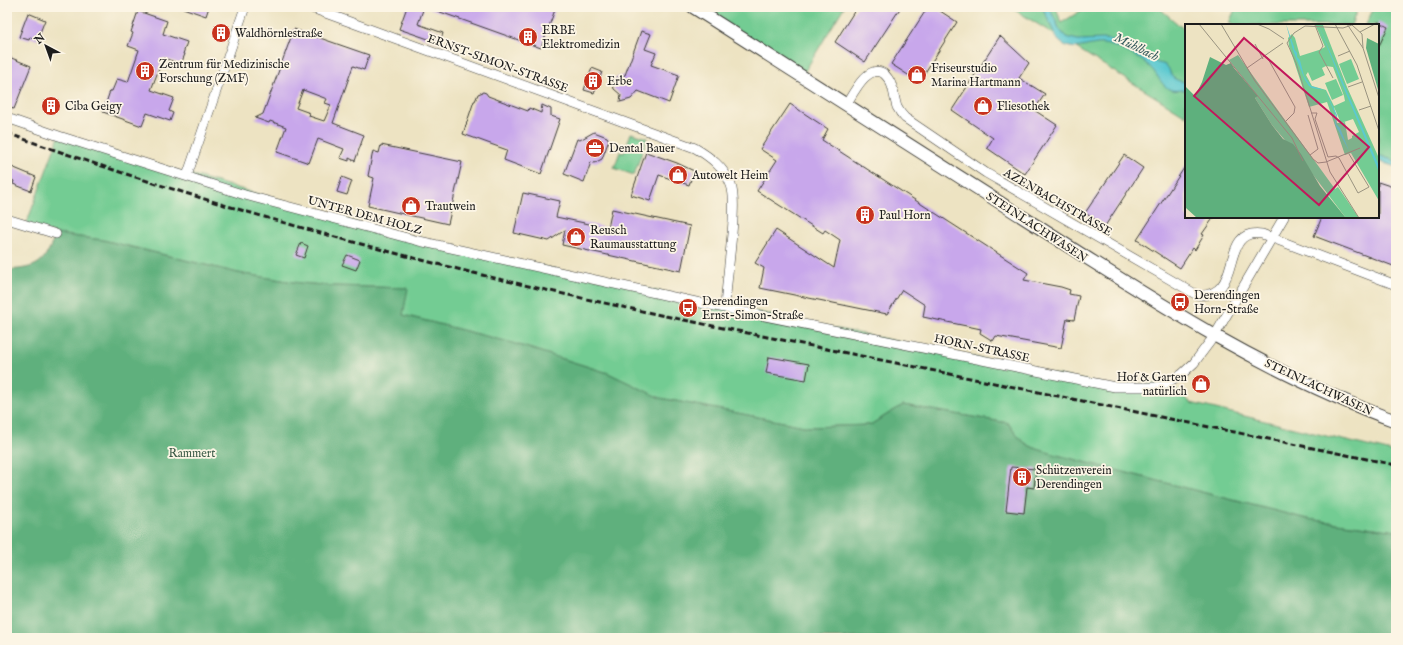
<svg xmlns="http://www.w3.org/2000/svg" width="1403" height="645" font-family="'IM FELL English',serif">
  <rect width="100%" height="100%" fill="#fcf5e5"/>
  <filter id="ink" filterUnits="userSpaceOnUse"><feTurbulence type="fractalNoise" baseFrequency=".025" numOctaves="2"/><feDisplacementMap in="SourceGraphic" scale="8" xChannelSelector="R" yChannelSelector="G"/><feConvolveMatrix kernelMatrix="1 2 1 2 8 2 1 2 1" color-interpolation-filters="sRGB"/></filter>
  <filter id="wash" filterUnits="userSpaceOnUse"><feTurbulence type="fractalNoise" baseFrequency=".012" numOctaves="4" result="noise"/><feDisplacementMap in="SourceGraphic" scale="16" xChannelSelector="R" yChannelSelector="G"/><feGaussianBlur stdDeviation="0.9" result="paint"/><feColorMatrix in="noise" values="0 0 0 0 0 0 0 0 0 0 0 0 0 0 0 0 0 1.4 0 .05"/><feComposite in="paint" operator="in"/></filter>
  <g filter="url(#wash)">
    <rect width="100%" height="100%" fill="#ede3c2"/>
    <path fill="#73cc93" stroke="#487458" d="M693,7H844L802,76Z
      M1010,7H1056L1061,23L1087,7H1158L1186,31V116Z
      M1236,7H1363L1358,8L1351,25H1234L1229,23Z
      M1374,7H1396V164L1378,158V25H1366Z
      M631,133L647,138L634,175L614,168L620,152L624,153Z
      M59,136L419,241L1115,387L1169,382L1191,403L1396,453V531L1307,519L1057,455C1030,447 1024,447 1008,423L903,405L870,425L809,427L660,398L608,373L509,342L403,315L407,288L333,286L300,283L238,273L157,253L103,240L56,234L26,225Z"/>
    <path fill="#5eb07d" stroke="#3d664c" d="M56,234L103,240L238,273L300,283L333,286L408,288L403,315L509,342L608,373L660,398L809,427L870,425L903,405L1008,423C1024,447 1030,447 1057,455L1307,519L1396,531V638H11L7,619V270C40,268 44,263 56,234Z"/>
    <path fill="#5cc9d0" stroke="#3c7276" d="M1042,7H1049L1060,30L1066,37L1078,40L1103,39L1115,40L1158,63C1178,66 1161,79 1186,82V90C1181,90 1175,91 1171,90C1162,87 1158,75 1152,69C1144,60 1130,53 1118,48C1113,46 1104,43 1097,44C1082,46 1070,53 1057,39Z
      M1378,155L1396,161V167L1378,161Z"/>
    <g id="blocks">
      <path fill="#c8a7eb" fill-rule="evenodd" d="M183,7H209L206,16L183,8Z
        M407,7H424L418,24L443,33L440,43L399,29Z
        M429,7H556L541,48L429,8Z
        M857,7H901L865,62L835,42Z
        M928,7H934L957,22L919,82L891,64Z
        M138,11L167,21L163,34L187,42L183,54H185L181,64L163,58L151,90L174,98L169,111L173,113L170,121L147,113L142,126L103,112L110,91H112L117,79L128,82L139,50L128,46L133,33L131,32Z
        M28,13L45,20L37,40L30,37L29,40L19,37Z
        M1378,22L1388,27L1378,48Z
        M294,29L369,55L364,70L353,66L333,123L364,135L355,161L349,158V161L340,158L344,149L318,139L309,163L277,152L286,127L270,121L269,123L255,118L263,114ZM303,90L327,99L325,103L331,105L324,121L309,116L310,113L296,108Z
        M641,31L651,34L645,49L656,53L651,65L679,75L669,103L638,91L631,99L620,102L621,95L614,89L612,82L618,77L625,75Z
        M1000,36L1029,63L1019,78L1045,94L1034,110L1057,125L1025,174L987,148L993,138L952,110Z
        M9,57L31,66L14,109L7,107V63Z
        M592,68L602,72L594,93L584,90Z
        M483,92L486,93L488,96L528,111L529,108L541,113L542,105L551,109V116L560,119L541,174L504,160L507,150L463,134L474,101H475L478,94Z
        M790,104L828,129L822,140L1028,273L1024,280L1061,287L1070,290L1069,294L1079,296L1074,320L1067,319L1061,348L996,336L993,341L980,333L981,329L923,317L925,305L902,290L887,314L760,288L764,268L755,263L776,230L834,268L840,240L825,230L823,233L757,191L777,160L760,149Z
        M594,132L607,137L609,140L602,159L594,163L591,162L584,182L564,174L577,139L580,140Z
        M381,145L462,162L448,224L368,206L374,178L368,176L373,151L379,153Z
        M646,152L677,163L694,171L689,185L659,175L650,201L631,195Z
        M1124,155L1143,168L1105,226L1085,213Z
        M7,165L36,177L31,191L13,184L14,181L7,178Z
        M1186,165V217H1214L1202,234L1204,235L1195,250L1193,248L1180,268L1137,240Z
        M342,177L352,181L347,195L337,192Z
        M1378,182L1396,188V267L1314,236L1322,217H1378Z
        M523,193L560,201L556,217L608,228L612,209L690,226L681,271L562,245L565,230L549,241L514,233Z
        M301,243L308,246L304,258L296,255Z
        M347,255L360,260L356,270L342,265Z
        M769,357L809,364L806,380L766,373Z
        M1011,467L1036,469L1034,488L1027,487L1024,513L1006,511Z"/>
    </g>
  </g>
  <g filter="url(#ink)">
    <use href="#blocks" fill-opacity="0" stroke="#3b3a35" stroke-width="1"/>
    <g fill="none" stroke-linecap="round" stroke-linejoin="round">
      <defs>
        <path id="minor" d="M309,7L695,148C710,157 724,167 731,185C735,197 733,209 733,221C731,250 727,279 725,307
          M846,105C853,94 867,64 883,73C887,76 890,81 892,86C894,93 895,101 897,107C899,111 902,115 905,118L986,173L1197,295C1246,299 1217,227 1262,234L1396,285
          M7,118L59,136L245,195L419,241L705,304L1115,387H1155L1162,386L1182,374L1194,363L1215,335L1284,217
          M187,176L245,7
          M7,219L56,234"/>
        <path id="tertiary" d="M693,7C806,79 919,151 1032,223C1148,297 1266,374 1396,421"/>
      </defs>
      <use href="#minor" stroke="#3b3a35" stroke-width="10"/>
      <use href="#tertiary" stroke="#3b3a35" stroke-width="14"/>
      <use href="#minor" stroke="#fff" stroke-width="9"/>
      <use href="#tertiary" stroke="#fff" stroke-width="12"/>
      <path stroke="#1c1c1c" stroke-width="3" stroke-dasharray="6 3" stroke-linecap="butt" d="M7,133C162,189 321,236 482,275C619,308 758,335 896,363C1063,397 1229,431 1396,465"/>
    </g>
  </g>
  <defs>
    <symbol id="building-disc" viewBox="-11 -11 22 22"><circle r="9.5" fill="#c8321e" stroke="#fcf5e5"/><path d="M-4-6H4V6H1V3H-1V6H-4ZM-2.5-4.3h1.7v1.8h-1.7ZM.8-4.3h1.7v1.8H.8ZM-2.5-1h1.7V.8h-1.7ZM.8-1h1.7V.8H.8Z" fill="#fff"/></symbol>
    <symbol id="shop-disc" viewBox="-11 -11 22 22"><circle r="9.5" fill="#c8321e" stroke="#fcf5e5"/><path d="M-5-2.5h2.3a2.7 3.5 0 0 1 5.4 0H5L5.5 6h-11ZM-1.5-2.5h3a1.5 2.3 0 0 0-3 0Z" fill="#fff"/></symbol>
    <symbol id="office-disc" viewBox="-11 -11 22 22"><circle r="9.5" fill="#c8321e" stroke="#fcf5e5"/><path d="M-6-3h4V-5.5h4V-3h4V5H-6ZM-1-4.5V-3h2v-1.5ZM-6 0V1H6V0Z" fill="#fff"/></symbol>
    <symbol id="bus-disc" viewBox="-11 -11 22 22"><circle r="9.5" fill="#c8321e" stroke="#fcf5e5"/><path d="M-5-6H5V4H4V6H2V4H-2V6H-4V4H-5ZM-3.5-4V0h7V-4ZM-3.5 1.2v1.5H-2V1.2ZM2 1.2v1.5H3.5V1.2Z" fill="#fff"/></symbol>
  </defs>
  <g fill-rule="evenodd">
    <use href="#building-disc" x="210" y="22" width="22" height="22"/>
    <use href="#building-disc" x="517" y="26" width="22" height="22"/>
    <use href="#building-disc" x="134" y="60" width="22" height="22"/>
    <use href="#shop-disc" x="906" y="64" width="22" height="22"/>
    <use href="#building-disc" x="582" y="70" width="22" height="22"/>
    <use href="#building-disc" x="40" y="95" width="22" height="22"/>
    <use href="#shop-disc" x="972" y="95" width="22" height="22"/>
    <use href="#office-disc" x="584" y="137" width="22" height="22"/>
    <use href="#shop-disc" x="667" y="164" width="22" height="22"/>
    <use href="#shop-disc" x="400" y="195" width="22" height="22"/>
    <use href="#building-disc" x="854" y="204" width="22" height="22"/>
    <use href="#shop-disc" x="565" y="226" width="22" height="22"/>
    <use href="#bus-disc" x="1169" y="291" width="22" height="22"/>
    <use href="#bus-disc" x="677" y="297" width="22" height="22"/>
    <use href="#shop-disc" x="1190" y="373" width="22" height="22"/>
    <use href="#building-disc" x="1011" y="466" width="22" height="22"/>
  </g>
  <g text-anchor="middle" stroke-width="3.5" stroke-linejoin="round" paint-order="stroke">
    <g font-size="12" fill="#1c1c1c" stroke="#fcf5e5" text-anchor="start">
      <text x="542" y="34">ERBE<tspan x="542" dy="14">Elektromedizin</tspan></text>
      <text x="235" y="37">Waldhörnlestraße</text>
      <text x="159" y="68">Zentrum für Medizinische<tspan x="159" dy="14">Forschung (ZMF)</tspan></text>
      <text x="931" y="72">Friseurstudio<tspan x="931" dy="14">Marina Hartmann</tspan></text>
      <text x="607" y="85">Erbe</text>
      <text x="65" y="110">Ciba Geigy</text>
      <text x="997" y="110">Fliesothek</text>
      <text x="609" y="152">Dental Bauer</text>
      <text x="692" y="179">Autowelt Heim</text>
      <text x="425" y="210">Trautwein</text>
      <text x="879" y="219">Paul Horn</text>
      <text x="590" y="234">Reusch<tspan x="590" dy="14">Raumausstattung</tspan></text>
      <text x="1194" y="299">Derendingen<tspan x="1194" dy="14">Horn-Straße</tspan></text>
      <text x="702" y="305">Derendingen<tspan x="702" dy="14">Ernst-Simon-Straße</tspan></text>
      <text x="1187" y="381" text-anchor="end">Hof &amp; Garten<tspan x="1187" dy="14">natürlich</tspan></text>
      <text x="1036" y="474">Schützenverein<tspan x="1036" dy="14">Derendingen</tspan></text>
    </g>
    <g font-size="12" fill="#1c1c1c" stroke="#fcf5e5">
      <text transform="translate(498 63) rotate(20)" y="4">ERNST-SIMON-STRASSE</text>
      <text transform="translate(1058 202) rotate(30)" y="4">AZENBACHSTRASSE</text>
      <text transform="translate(365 215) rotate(15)" y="4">UNTER DEM HOLZ</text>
      <text transform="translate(1037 227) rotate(33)" y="4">STEINLACHWASEN</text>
      <text transform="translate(982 348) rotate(12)" y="4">HORN-STRASSE</text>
      <text transform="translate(1319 387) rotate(25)" y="4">STEINLACHWASEN</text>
    </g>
    <g font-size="12" fill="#3a5a46" stroke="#fcf5e5">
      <text x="192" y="457">Rammert</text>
    </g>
    <g font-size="13" font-style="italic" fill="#32595b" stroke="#fcf5e5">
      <text transform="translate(1137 46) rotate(26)" y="5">Mühlbach</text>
    </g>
  </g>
  <g transform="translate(1185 24)">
    <rect width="194" height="194" fill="#ede3c2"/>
    <path d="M130,0L138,1L162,63L193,132L194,177L166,129L160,131L142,78L124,83L104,22L103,14L107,10L110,14L115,32L134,26L140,23ZM141,42L148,43L159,72L160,77L149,82L141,66L127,62L121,51L123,48L127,57L140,51L137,44ZM149,83L156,99L168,95L174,108L167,112V114L163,116L160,98L156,99H152ZM53,31L150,165L153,163L174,194H161L116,135L87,101L70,74L72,72L44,36ZM166,35L174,55L162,60L154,40ZM151,55L158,71L147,76L140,59Z" fill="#73cc93" fill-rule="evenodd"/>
    <path d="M182,14L194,20V69L181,24ZM25,33L41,41L46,39L49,44L73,72L70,74L87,101L98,115L108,120L116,130L135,162L161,194H12L1,184L0,62L10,72L17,58Z" fill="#5eb07d"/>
    <path d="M101,0L109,23V25L112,29V33L115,36L119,52L126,62L140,66L152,91L151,100L155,104L164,127L150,100L151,92L140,66L127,64L124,62L120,56L108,26ZM133,0L194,142V148L155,55Z" fill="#5cc9d0"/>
    <path fill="none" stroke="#999380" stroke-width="1" d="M14,0L107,114L118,137M15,0H50M36,0L70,57L128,135L133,139L141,138L175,124M72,0L84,5L99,15M150,0L172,41L194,107M162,0L178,24L194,74M130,1L138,22L134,28L148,54M175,8L190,0M102,19L111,39L145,148L174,194M102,19L109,9L120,2L158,4L167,1L177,10L178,24M70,20L78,35M153,32L165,27M82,33L110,83L109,89L100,98M62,44L98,19M163,63L177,58M174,86L186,82M126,89H132L130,95L143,133L151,132L154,134M123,91L133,125L125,131M154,134L173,169L184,163L164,130"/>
    <path fill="#c2185b" fill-opacity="0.15" stroke="#c2185b" stroke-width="2" d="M59,14L184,123L134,181L9,72Z"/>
    <rect width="194" height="194" fill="none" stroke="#1c1c1c" stroke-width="2"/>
  </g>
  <rect width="1403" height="645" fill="none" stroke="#fcf5e5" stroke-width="24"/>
  <g transform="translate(46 46) rotate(319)" stroke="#fcf5e5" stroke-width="3" paint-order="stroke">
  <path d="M0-3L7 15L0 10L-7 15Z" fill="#1c1c1c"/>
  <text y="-6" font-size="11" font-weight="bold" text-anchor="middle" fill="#1c1c1c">N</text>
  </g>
</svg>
